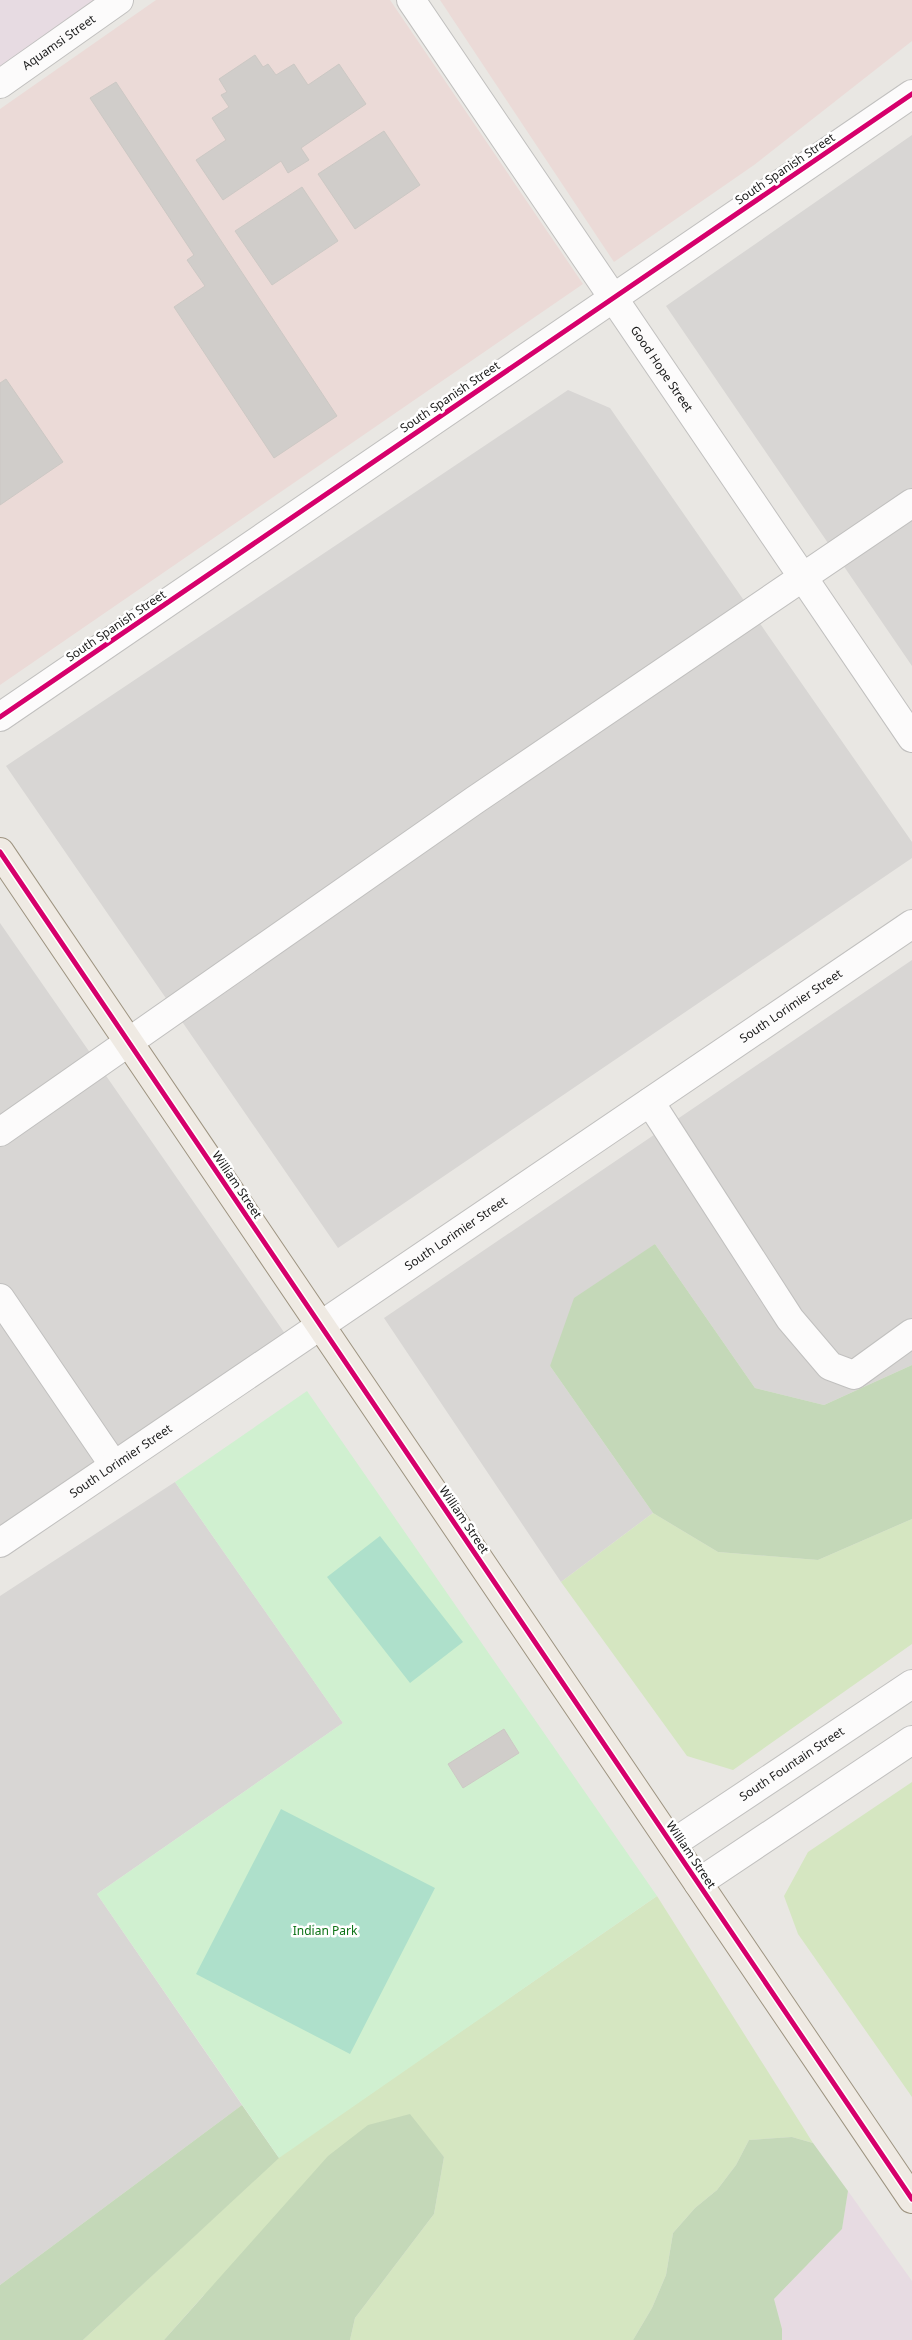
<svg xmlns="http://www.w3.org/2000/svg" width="912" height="2340" font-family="'Noto Sans',sans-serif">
  <rect width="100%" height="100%" fill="#e9e7e3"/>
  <path fill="#d8d6d4" d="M912,135V666L666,306Z
    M568,390L610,408L912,842V858L338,1248L6,766Z
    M0,923L288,1338L0,1536Z
    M912,960V1365L824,1405L755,1388L655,1244L550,1366L653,1513L561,1582L384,1318Z
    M175,1482L343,1723L97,1894L242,2105L0,2285V1596Z"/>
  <path fill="#ebdad7" d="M156,0H390L583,284L0,685V109Z
    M440,0H912V41L754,165L614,262Z"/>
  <path fill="#e7dbe2" d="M0,0H102L0,73Z
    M848,2191L912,2281V2340H782V2329L774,2299L842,2229Z"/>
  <path fill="#d5e6c1" d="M653,1513L718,1552L818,1560L912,1519V1644L733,1770L687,1756L561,1582Z
    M912,1782V2097L798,1934L784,1896L808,1852Z
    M657,1896L813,2143L792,2137L749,2140L736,2165L717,2190L695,2208L673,2233L666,2275L652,2308L633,2340H350L355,2318L434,2214L444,2157L437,2149L203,2296L164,2340H83L279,2157Z"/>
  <path fill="#c4d8b8" d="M655,1244L755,1388L824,1405L912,1365V1519L818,1560L718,1552L653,1513L550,1366L574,1298Z
    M242,2105L279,2158L83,2340H0V2285Z
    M410,2114L444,2157L434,2214L355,2318L350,2340H164L328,2156L368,2125Z
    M792,2137L813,2143L848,2191L842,2229L774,2299L782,2329V2340H633L652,2308L666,2275L673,2233L695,2208L717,2190L736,2165L749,2140Z"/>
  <path fill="#d0f0d0" d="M307,1391L657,1896L279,2158L97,1894L343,1723L175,1482Z"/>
  <path fill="#aee0cb" d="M380,1536L463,1642L410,1683L327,1577Z
    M281,1809L435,1888L350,2054L196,1974Z"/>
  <path fill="#d0cdca" stroke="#ccc8c4" d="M255,55L263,67L268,64L276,75L294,64L308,85L339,64L366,104L301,148L309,160L288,173L281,161L223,200L196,160L226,140L212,118L229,107L221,95L227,92L219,79Z
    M116,82L337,416L274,458L174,307L205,286L187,260L194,255L90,98Z
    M384,131L420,185L355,229L318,174Z
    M302,187L338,241L272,285L235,231Z
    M6,379L63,462L0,505V383Z
    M504,1729L519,1753L463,1788L448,1764Z"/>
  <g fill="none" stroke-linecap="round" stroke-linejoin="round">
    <defs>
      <g id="minor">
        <path id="s1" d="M411,0L912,738"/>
        <path id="s2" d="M0,84L119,0"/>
        <path d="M0,717L912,94"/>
        <path d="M650,1102L790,1319L830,1366L854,1375L912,1333"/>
        <path d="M0,1132L475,800L912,503"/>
        <path d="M0,1298L113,1464"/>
        <path id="s3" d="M0,1543L912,924"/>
        <path id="s4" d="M672,1844L912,1684"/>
        <path d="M698,1883L912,1740"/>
      </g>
      <path id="major" d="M0,852L912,2199"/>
    </defs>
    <use href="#minor" stroke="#c1c0bf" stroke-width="30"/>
    <use href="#major" stroke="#9e9481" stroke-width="30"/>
    <use href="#minor" stroke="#fcfbfb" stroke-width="28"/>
    <use href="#major" stroke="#efeae3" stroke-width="28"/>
    <defs>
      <path id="cycleway" d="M0,717L912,94
        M0,852L912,2199"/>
    </defs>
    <use href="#cycleway" stroke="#fff" stroke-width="8"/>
    <use href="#cycleway" stroke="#d6006c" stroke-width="5"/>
  </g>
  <g text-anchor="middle" stroke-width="5" stroke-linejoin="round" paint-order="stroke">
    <g font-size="12" fill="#1a1a1a" stroke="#fff">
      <text dy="4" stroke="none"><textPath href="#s2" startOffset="72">Aquamsi Street</textPath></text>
      <text transform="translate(785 169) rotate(-34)" y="4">South Spanish Street</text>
      <text dy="4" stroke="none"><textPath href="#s1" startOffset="446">Good Hope Street</textPath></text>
      <text transform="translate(450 397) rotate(-34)" y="4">South Spanish Street</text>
      <text transform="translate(116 626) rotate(-34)" y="4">South Spanish Street</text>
      <text dy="4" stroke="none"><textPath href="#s3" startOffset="956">South Lorimier Street</textPath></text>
      <text transform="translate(237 1185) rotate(56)" y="4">William Street</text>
      <text dy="4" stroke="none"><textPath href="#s3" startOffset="551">South Lorimier Street</textPath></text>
      <text dy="4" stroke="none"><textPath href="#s3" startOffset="146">South Lorimier Street</textPath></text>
      <text transform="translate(464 1520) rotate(56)" y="4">William Street</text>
      <text dy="4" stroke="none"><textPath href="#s4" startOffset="144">South Fountain Street</textPath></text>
      <text transform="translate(691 1855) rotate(56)" y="4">William Street</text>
    </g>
    <g font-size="12" fill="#0d7316" stroke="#fff">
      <text x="325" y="1935">Indian Park</text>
    </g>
  </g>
</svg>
